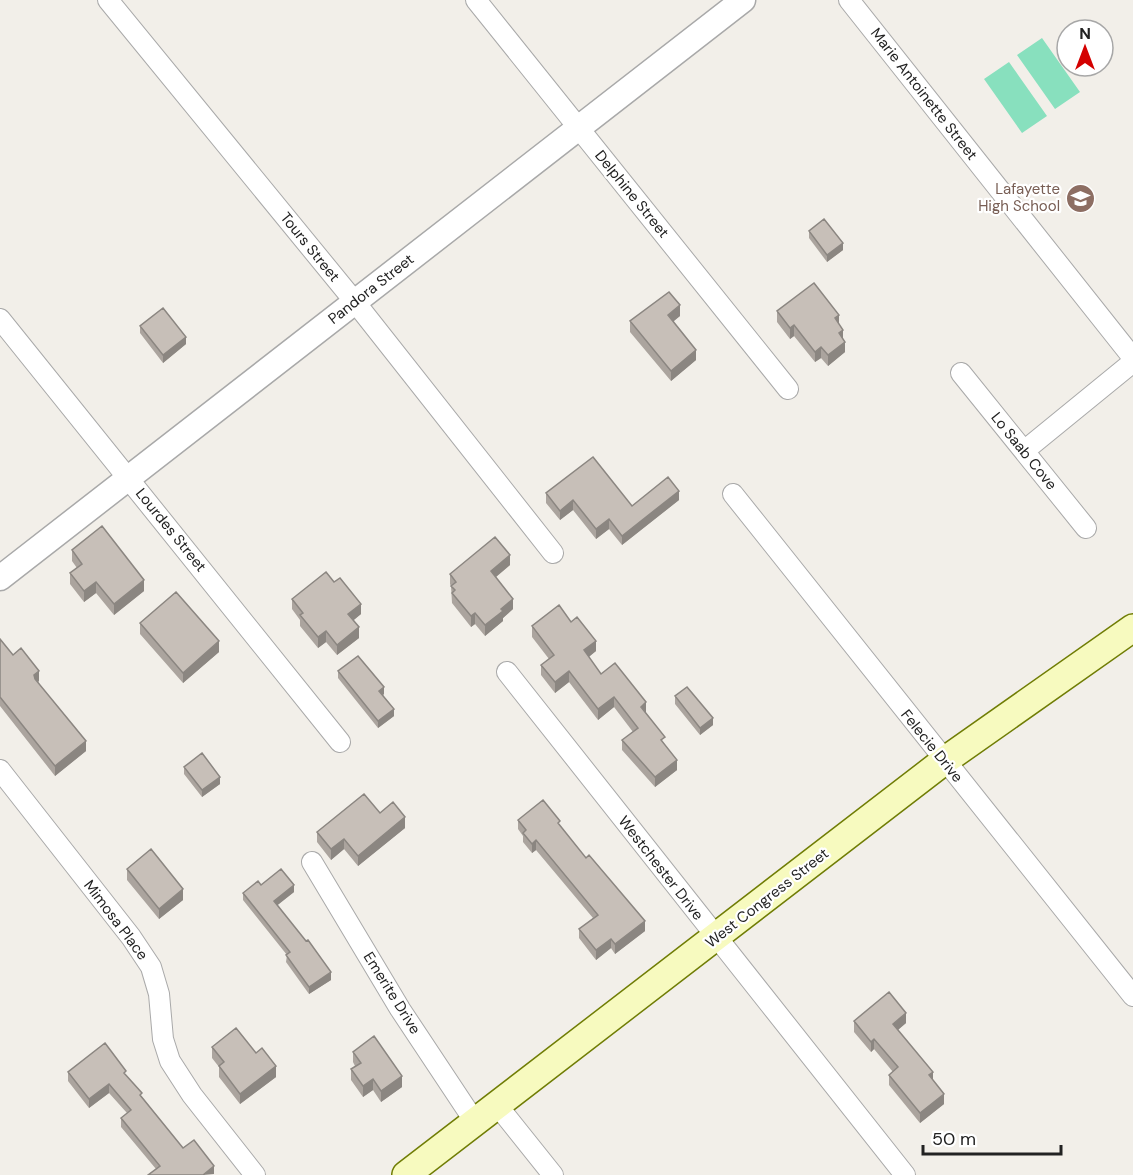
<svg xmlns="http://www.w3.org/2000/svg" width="1133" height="1175" font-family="'DM Sans',sans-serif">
  <rect width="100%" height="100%" fill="#f2efe9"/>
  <path fill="#88e0be" d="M1042,38L1080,92L1055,109L1017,55Z
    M1009,62L1047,116L1022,133L984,79Z"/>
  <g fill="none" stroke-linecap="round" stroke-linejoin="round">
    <defs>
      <path id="minor" d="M108,0L355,302L553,553
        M476,0L788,389
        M849,0L1133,358
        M0,319L340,742
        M961,373L1086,528
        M1024,451L1133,362
        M733,494L1133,996
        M507,672L905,1175
        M0,770L131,937L151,967L159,994L163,1039L170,1061L192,1095L255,1175
        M312,862L400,1009L475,1122
        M497,1105L553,1175"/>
      <path id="tertiary" d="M0,578L743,0"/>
      <path id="secondary" d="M406,1175L944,761L1133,628"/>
    </defs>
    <use href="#minor" stroke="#a9a9a9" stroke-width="22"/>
    <use href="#tertiary" stroke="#a9a9a9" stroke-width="27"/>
    <use href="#secondary" stroke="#707d05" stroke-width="30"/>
    <use href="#minor" stroke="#fff" stroke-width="20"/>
    <use href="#tertiary" stroke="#fff" stroke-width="24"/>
    <use href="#secondary" stroke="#f7fabf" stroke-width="27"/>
  </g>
  <path fill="#aba49e" d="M809,231L843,250L827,262L809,238Z
    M777,311L839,324L843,340L845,352L828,366L821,358L815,362L794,336L790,339L777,322Z
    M680,316L673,321L696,360L671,381L630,332V321Z
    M140,326L186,344L163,363L140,333Z
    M546,493L632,506L679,500L622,545L609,529L596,539L573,510L560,520L546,503Z
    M72,550L144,591L114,615L96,593L84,602L70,584V573L77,568L72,561Z
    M510,565L496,577L513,609L503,618V621L485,636L475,624L471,627L452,603L451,586L450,584V574Z
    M292,599L361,614L353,620L359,638L337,655L326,642L318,648L300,626V620L292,609Z
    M571,622L596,651L588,657L601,674L646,713L665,745L677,770L655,787L622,750V740L633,732L614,707L598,720L569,682L555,693L541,675V665L549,659L532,637V626Z
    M140,623L219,652L183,683L140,634Z
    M0,639L13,655L39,681L38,682L86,751L55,776L0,706Z
    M338,671L384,694L383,695L394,716L378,728L338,678Z
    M675,696L713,725L700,735L675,704Z
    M184,767L220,784L202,797L184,774Z
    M380,813L405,828L358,866L344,849L331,860L317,842V832Z
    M518,820L560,826L645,931L615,954L611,948L596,960L579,938V929L593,918L536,850L532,853L523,842V836L518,829Z
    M127,869L183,900L159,919L127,880Z
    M261,885L294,892L277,905L331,980L309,994L286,962L287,955L243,900V893Z
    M854,1021L906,1023L898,1030L933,1080L944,1104L920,1123L889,1085V1075L893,1072L874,1049L871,1052L854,1032Z
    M212,1047L256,1053L276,1077L240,1104L219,1077V1067L212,1058Z
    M353,1052L402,1087L381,1102L373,1090L363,1097L351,1080V1069L355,1066L353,1062Z
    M68,1072L126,1076L142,1097L183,1148L214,1174L156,1169L121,1127V1118L127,1113L109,1093L89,1108L68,1081Z"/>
  <path fill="#8b8681" d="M843,243V250L827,262V255Z
    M680,305V316L668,326V315Z
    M839,315V326L835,318Z
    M794,325V336L790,339V328Z
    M843,330V340L839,333Z
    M186,337V344L163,363V355Z
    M845,342V352L828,366V355Z
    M821,347V358L815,362V352Z
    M696,350V360L671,381V371Z
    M679,491V500L622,545V536Z
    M573,500V510L560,520V511Z
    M609,519V529L596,539V529Z
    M510,555V565L491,581V571Z
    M144,580V591L114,615V604Z
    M96,582V593L84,602V591Z
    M513,599V609L503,618V621L485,636V625L501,609Z
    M361,604V614L348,625V614Z
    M475,613V624L471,627V616Z
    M359,627V638L337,655V645Z
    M326,631V642L318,648V637Z
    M219,641V652L183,683V673Z
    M596,641V651L584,661V650Z
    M39,671V681L34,685V675Z
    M569,671V682L555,693V682Z
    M384,687V694L379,698V691Z
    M614,697V707L598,720V709Z
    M646,702V713L641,707Z
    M394,709V716L378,728V721Z
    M713,718V725L700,735V728Z
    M86,741V751L55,776V766Z
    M677,760V770L655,787V777Z
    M220,777V784L202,797V790Z
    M405,817V828L358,866V856Z
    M344,839V849L331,860V849Z
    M536,840V850L532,853V844Z
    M294,885V892L274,908V901Z
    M183,889V900L159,919V909Z
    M645,921V931L615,954V944Z
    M611,939V948L596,960V950Z
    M331,972V980L309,994V987Z
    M906,1013V1023L893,1034V1024Z
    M874,1039V1049L871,1052V1042Z
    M276,1066V1077L240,1104V1094Z
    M933,1072V1083L929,1075Z
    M402,1076V1087L381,1102V1091Z
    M373,1079V1090L363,1097V1086Z
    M109,1084V1093L89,1108V1099Z
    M944,1094V1104L920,1123V1113Z
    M214,1166V1174L203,1175Z"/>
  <path fill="#c7bfb8" stroke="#8b8681" stroke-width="1.5" d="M824,219L843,243L827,255L809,231Z
    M814,283L839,315L835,318L843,330L839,333L845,342L828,355L821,347L815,352L794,325L790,328L777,311Z
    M669,292L680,305L668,315L696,350L671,371L630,321Z
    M163,308L186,337L163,355L140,326Z
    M593,457L632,506L668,477L679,491L622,536L609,519L596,529L573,500L560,511L546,493Z
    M102,526L144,580L114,604L96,582L84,591L70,573L82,564L72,550Z
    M495,537L510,555L491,571L513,599L501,609L503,611L485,625L475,613L471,616L452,593L455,590L451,586L456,582L450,574Z
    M326,572L334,582L340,578L361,604L348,614L359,627L337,645L326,631L318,637L300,615L303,613L292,599Z
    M176,592L219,641L183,673L140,623Z
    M559,605L571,622L577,617L596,641L584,650L601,674L615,663L646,702L641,707L665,737L661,740L677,760L655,777L622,740L638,728L614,697L598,709L569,671L555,682L541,665L554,655L532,626Z
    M0,639L13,655L21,648L39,671L34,675L35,679L86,741L55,766L0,697Z
    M358,656L384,687L379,691L394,709L378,721L338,671Z
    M687,687L713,718L700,728L675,696Z
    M202,753L220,777L202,790L184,767Z
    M364,794L380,813L393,802L405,817L358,856L344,839L331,849L317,832Z
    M543,800L560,821L558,823L586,858L589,855L645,921L615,944L611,939L596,950L579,929L598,915L536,840L532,844L523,833L526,830L518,820Z
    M151,849L183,889L159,909L127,869Z
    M281,869L294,885L274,901L306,941L308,940L331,972L309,987L286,955L290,952L243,893L258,881L261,885Z
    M889,992L906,1013L893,1024L933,1072L929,1075L944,1094L920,1113L889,1075L898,1067L874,1039L871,1042L854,1021Z
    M236,1028L256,1053L262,1048L276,1066L240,1094L219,1066L224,1062L212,1047Z
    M374,1036L402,1076L381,1091L373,1079L363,1086L351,1069L361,1063L353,1052Z
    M105,1043L126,1071L124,1073L142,1093L140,1095L183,1148L194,1140L214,1166L203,1175H148L160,1166L121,1118L131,1110L109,1084L89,1099L68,1072Z"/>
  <defs>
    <symbol id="school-disc" viewBox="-11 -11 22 22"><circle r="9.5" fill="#8d6e63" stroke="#fff"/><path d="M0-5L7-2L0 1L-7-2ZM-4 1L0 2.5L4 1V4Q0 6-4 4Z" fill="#fff"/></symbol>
  </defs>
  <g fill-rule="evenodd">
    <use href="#school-disc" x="1064" y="182" width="33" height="33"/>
  </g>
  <g text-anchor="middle" stroke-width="4.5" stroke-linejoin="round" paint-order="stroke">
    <g font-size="15" fill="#222" stroke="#fff">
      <text transform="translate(924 94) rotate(52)" y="5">Marie Antoinette Street</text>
      <text transform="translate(632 194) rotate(51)" y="5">Delphine Street</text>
      <text transform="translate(310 247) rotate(51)" y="5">Tours Street</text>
      <text transform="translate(371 289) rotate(-38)" y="5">Pandora Street</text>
      <text transform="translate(1024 451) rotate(51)" y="5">Lo Saab Cove</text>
      <text transform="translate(171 530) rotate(51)" y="5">Lourdes Street</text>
      <text transform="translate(932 746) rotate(51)" y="5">Felecie Drive</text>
      <text transform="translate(661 868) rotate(52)" y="5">Westchester Drive</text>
      <text transform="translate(767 898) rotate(-38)" y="5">West Congress Street</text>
      <text transform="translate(116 920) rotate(53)" y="5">Mimosa Place</text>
      <text transform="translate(392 993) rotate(58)" y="5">Emerite Drive</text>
    </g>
    <g font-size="15" fill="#785e54" stroke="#fff" text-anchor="end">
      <text x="1060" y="194">Lafayette<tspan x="1060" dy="17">High School</tspan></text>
    </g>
  </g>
  <g transform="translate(1085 48)"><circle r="28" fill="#ffffff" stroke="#a7a7a7" stroke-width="1.5"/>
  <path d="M0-4.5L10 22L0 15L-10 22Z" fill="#d40000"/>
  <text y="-9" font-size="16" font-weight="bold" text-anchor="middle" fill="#222222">N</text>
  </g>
  <path d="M923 1145v9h138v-9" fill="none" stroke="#222222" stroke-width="3"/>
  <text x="932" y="1145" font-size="18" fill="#222222" stroke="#ffffff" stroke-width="4.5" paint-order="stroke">50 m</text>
</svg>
